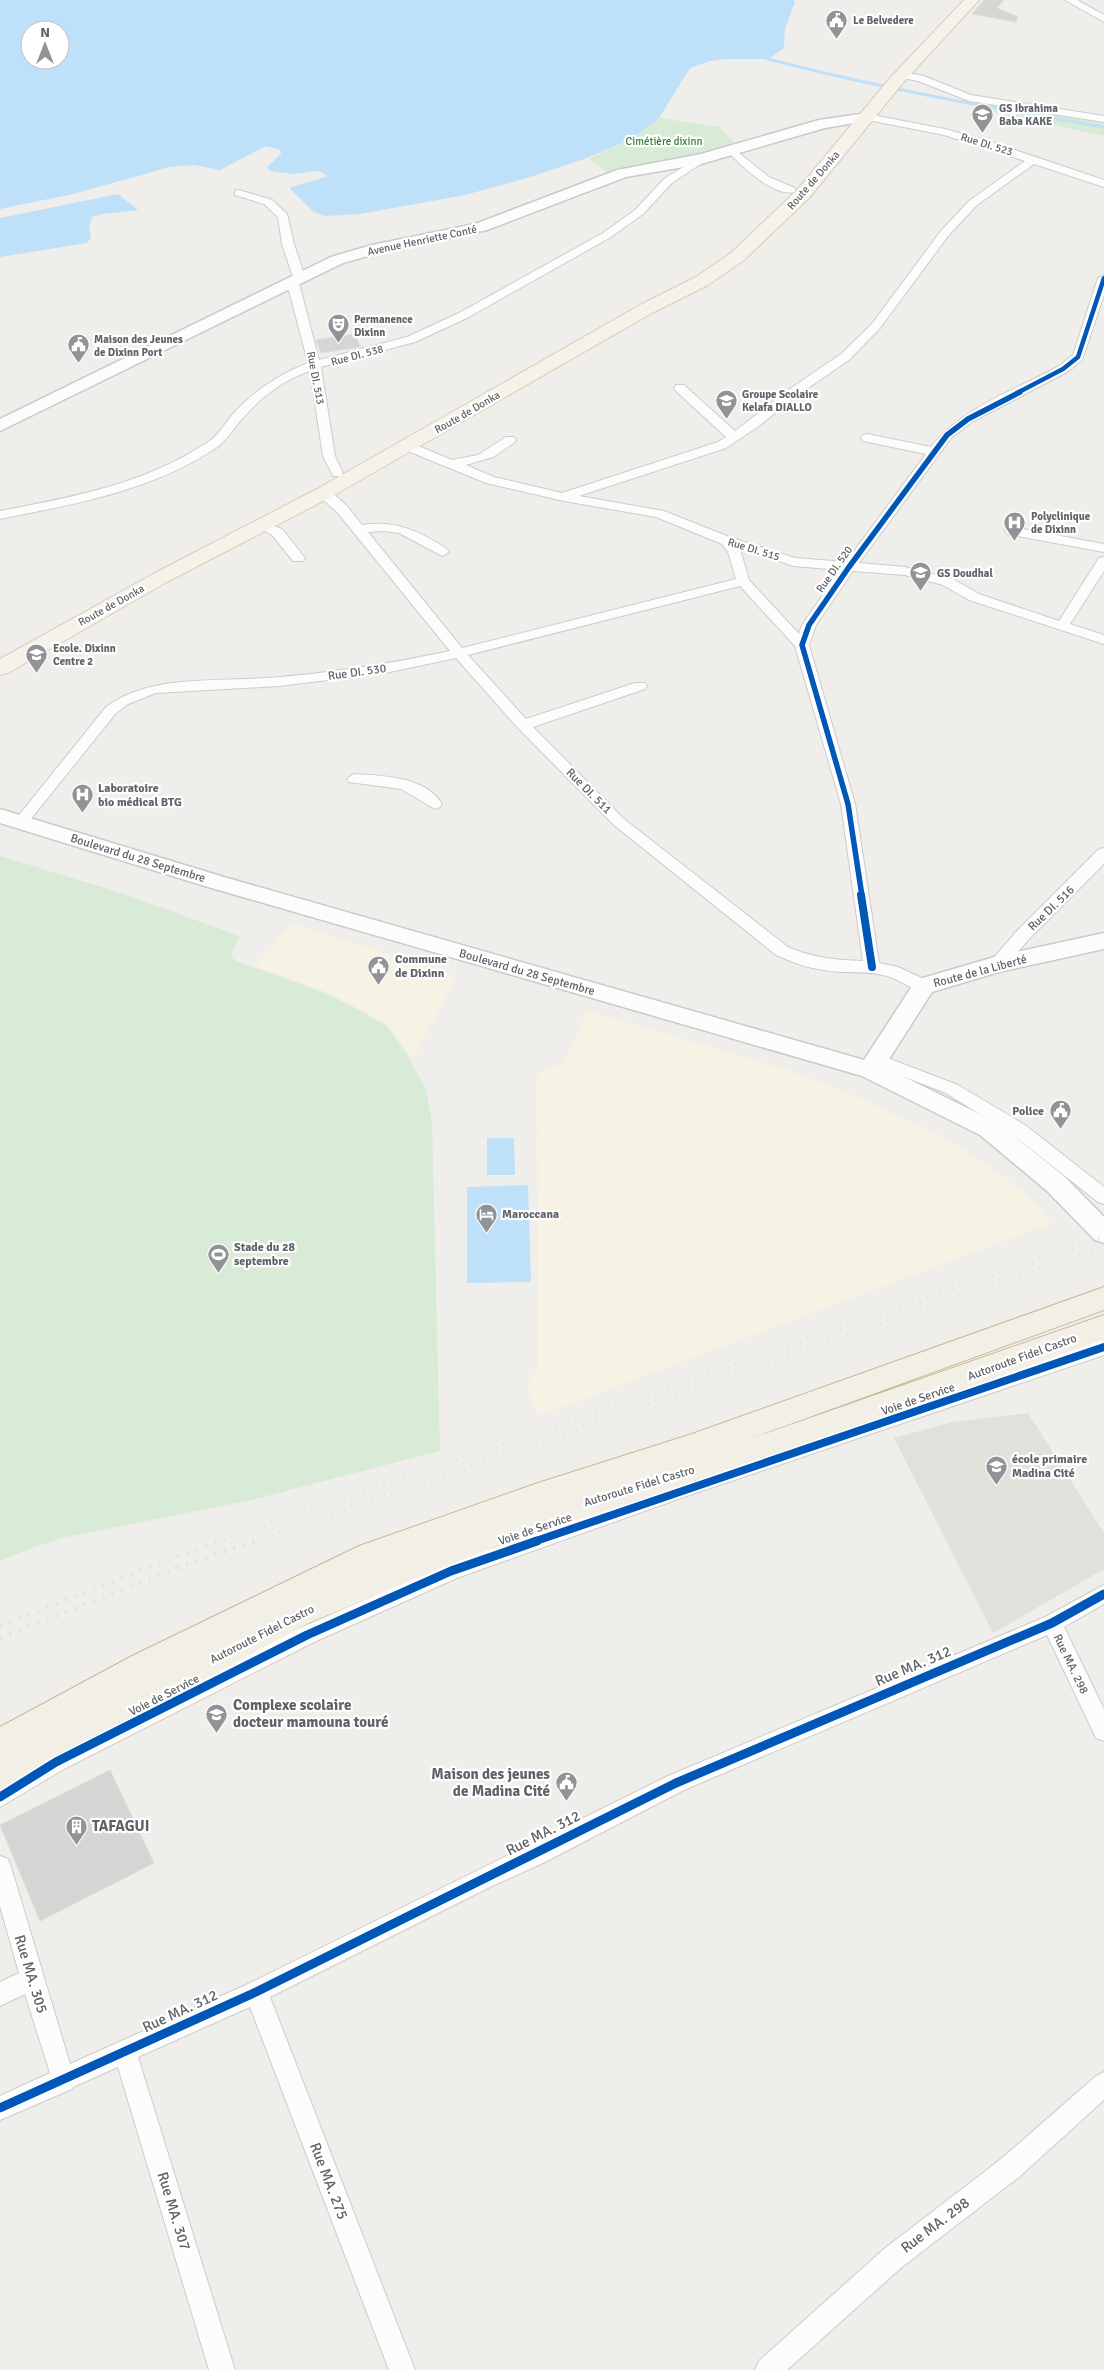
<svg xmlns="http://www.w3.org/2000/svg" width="1104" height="2370" font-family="Signika,sans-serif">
  <rect width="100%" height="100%" fill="#efeeea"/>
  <path fill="#f7f3e4" d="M293,924L456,976L413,1059L387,1023L330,993L255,966Z
    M588,1011L787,1070L857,1097L891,1113L940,1135L999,1173L1041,1208L1051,1223L538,1416L527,1386L538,1367L537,1074L564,1063Z"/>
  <path fill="#e2e0da" d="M1028,1413L1104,1533V1569L993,1633L894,1438L952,1422Z"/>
  <path fill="#d8ebd6" d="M988,103L1104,119V136L980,109Z
    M659,118L720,127L738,147L609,174L589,159L630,140Z
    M0,856L115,891L240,936L231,955L234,960L328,994L386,1025L408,1056L426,1089L432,1123L440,1451L251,1500L61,1538L32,1548L0,1561Z"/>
  <path fill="#bfe0f9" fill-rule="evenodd" d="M0,0H793L795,2L785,29L784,48L768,59H727L710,61L690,68L659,118L630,140L587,158L527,178L465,195L360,214L326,216L314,212L289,188L328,176L318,171L293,174L270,171L267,167L281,154L280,150L266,146L220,170L194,165L170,167L73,194L0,209ZM30,30H60V60H30Z
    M118,194L138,210L103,214L92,217L89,227L91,238L87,243L0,257V218Z
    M487,1138H514L515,1175H487Z
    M528,1185L531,1282L467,1283V1187Z"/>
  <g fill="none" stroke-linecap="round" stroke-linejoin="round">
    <path stroke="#bfe0f9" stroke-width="3" d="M768,59C879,88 991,108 1104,127"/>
  </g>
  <path fill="#d6d5d3" stroke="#deddd9" d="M984,0H1004L997,8L1018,17L1016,22L972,14Z
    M354,334L361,347L321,353L316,340Z
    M110,1770L154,1863L40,1921L0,1825Z"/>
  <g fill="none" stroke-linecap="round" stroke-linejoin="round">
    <defs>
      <path id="minor" d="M1065,0H1077L1104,15V22Z
        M902,72L924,76L971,95L1104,116V122L969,101L918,81L898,77V73Z
        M867,114L945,129L985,140L1104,180V187L1034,164L977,205L948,236L880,328L849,360L795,397L759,426L726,448L579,496L664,511L732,538L795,558L846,562L926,454L863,441L861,438L863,435L867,434L931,447C960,409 1017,389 1059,366L1073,355L1098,278L1104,275V295L1082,360L1067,372L972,422L951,438L859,563L905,567L953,579L979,594L1059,621L1099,558L1104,557V571L1070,624L1104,635V644L969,600L943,585L905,575L853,571L816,625L809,645L855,804L879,963L898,967L930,982L932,986L930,990C915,994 900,979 887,976C866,970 845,974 824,970C807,968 792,962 776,955L614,825L518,728L456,658L385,673L279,686L156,693L128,704L116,713L26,825H16L13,822L16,819L106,707C153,672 224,683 280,677C338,672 394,663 450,651L337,512L319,496L318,493L319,490H329L347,506L362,525C396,520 419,531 447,549L449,552L442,556L399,533L384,531L368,532L462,648L736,579L728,552L722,544L656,517L564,501L486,483L403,449L401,446L403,443H411L452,460L478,455L506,437H514L516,440L514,443L493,457L466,465L494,477L562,493L718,442L726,437L676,391L674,388L676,385H684L735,431L787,391L841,354L872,324L940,232L969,201L1025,161L944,135L863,119V115ZM740,549L794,566L840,570L802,625L799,634L749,580ZM740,586L795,646L841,804L863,961C836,960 813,958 788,947L624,819L533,727L645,689L647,686L645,683H635L526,719L468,655Z
        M733,148L769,177L795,188V192C773,197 743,167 729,153V149Z
        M701,156L705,157V161L672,183L643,214L611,237L467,318L415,342L321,367L335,456L343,473L341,476H333L323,456L310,371C283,380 260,398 242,419C233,429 227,440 216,448C151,491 75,504 0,519V511C73,497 145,484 208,442C219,435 225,423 233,414C254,391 279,374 308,363L287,283L294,280L282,244L278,217L264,204L235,195V191L239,190L272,200L287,214L294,244L306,280L299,283L319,360L407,337L459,313L603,233L635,210L664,179Z
        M263,522L282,529L305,558L303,561H293L272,535L256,526L258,523Z
        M1012,527L1104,544V552L1007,534L1005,531L1007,528Z
        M354,774C383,776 425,776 442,804L440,807L435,809L401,789L349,782L347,779Z
        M1104,848V863L1100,868L1028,940L1004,968H992L990,964L992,960L1016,932L1099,849Z
        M877,1054L958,1085L1025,1125L1104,1187V1204L1098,1202L1013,1135L946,1093L871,1064L869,1060L871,1056Z
        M1104,1339V1355L684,1497L457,1578L314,1642L64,1769L0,1807V1785L48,1755L300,1628L444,1565L684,1481Z
        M1104,1585V1604L1064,1627L1104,1709V1741L1096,1738L1047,1635L684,1790L541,1864L490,1887L270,1997L415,2370H389L250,2007L138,2057L235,2370H209L118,2067L73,2087L72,2089L0,2120V2096L50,2073L25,1994L0,2006V1982L19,1973L0,1906V1856L8,1859L11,1867L70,2064L248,1984L668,1776L1045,1617Z
        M1104,2072V2100L1019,2177L902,2267L787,2370H755L759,2361L884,2249L1001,2159L1096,2076Z"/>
      <path id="secondary" d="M867,113L874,117L872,120L825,128L701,164L626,177L487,230L375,254L343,263L0,431V419L331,257L372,245L475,224L617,170L701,154L819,120Z
        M0,809L224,877L864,1060L916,980L998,956L1104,933V949L999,972L932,992L884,1067L998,1123L1065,1177L1104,1217V1243L1095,1240L1047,1191L980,1135L862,1076L208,887L0,823Z"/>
      <path id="primary" d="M964,0H979L902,84L810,197L743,261L708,285L652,313L331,497L167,582L8,673L0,675V659L153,574L317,489L640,305L696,277L731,253L798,189L890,78Z"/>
      <path id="trunk" d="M1104,1287V1310L730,1446L1104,1315V1339L774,1458L510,1541L409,1581L309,1623L0,1790V1727L132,1656L359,1546L538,1483L692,1434Z"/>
    </defs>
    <use href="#minor" stroke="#cbcccc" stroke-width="2"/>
    <use href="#secondary" stroke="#cacacb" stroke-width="3"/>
    <use href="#primary" stroke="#d7ceb8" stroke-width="2"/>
    <use href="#trunk" stroke="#c8b996" stroke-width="2"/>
    <use href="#minor" fill="#fdfcfc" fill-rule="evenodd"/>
    <use href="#secondary" fill="#fdfcfc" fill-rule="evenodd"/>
    <use href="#primary" fill="#f4f2e9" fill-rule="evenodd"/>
    <use href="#trunk" fill="#f2f0e6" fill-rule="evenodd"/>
    <path stroke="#e4e4e4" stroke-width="4" stroke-dasharray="1 6" stroke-linecap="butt" d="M218,1542L1104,1237
      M252,1542L1104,1246"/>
    <path stroke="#e4e4e4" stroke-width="5" stroke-dasharray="2 8" stroke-linecap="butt" d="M0,1626L175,1557L222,1541
      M0,1638L180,1567L255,1541"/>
    <defs>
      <path id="cycleway-far3" d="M1017,393L1063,369L1078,357L1104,278"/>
      <path id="cycleway-far2" d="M862,896L848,804L802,645L809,625L849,567L947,435L968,419L1020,392"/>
      <path id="cycleway-far1" d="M861,895L872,967
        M533,1542L1104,1347"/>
      <path id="cycleway" d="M0,1797L56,1762L307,1635L451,1571L537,1541
        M0,2108L256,1992L676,1783L1052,1623L1104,1594"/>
    </defs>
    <use href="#cycleway-far3" stroke="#fff" stroke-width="6"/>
    <use href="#cycleway-far2" stroke="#fff" stroke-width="8"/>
    <use href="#cycleway-far1" stroke="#fff" stroke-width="11"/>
    <use href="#cycleway" stroke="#fff" stroke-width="12"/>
    <use href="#cycleway-far3" stroke="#0057b8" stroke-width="4.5"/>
    <use href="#cycleway-far2" stroke="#0057b8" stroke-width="5.5"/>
    <use href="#cycleway-far1" stroke="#0057b8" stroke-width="8"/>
    <use href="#cycleway" stroke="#0057b8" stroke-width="9"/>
  </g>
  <defs>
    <symbol id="civic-pin" viewBox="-11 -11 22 30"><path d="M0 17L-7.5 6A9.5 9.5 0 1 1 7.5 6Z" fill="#919496" stroke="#fff"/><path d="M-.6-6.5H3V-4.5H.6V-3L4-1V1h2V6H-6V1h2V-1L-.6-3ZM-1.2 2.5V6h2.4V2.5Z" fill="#fff"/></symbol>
    <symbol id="school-pin" viewBox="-11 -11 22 30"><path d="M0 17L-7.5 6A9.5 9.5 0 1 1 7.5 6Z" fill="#919496" stroke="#fff"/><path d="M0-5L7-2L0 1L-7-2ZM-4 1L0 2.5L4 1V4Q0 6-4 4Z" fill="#fff"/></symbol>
    <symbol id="theatre-pin" viewBox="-11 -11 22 30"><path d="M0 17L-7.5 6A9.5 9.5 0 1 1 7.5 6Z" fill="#919496" stroke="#fff"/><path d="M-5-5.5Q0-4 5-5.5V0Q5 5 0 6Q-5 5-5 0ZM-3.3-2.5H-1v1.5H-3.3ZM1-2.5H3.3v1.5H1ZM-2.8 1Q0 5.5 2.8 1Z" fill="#fff"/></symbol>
    <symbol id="hospital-pin" viewBox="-11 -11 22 30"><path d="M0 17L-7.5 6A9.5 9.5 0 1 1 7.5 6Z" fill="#919496" stroke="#fff"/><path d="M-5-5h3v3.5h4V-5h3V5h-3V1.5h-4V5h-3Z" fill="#fff"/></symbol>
    <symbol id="hotel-pin" viewBox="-11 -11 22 30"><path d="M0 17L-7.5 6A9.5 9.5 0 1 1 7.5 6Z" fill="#919496" stroke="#fff"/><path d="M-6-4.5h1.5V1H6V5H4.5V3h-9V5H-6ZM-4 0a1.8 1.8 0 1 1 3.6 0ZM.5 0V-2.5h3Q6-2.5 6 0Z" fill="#fff"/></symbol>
    <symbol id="stadium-pin" viewBox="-11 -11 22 30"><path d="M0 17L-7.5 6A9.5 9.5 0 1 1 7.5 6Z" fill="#919496" stroke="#fff"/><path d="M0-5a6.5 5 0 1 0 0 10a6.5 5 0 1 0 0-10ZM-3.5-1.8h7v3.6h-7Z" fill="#fff"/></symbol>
    <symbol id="building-pin" viewBox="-11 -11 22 30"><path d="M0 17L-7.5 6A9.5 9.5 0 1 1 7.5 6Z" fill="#919496" stroke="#fff"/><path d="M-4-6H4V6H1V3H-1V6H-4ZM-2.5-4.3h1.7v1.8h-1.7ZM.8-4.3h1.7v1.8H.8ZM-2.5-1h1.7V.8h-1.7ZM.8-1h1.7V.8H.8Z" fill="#fff"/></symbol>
  </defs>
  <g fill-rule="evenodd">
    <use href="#civic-pin" x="824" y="8" width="25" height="34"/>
    <use href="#school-pin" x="970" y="102" width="25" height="34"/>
    <use href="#theatre-pin" x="326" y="312" width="25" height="34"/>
    <use href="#civic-pin" x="66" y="332" width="25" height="34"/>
    <use href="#school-pin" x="714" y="388" width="25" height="34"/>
    <use href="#hospital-pin" x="1002" y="510" width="25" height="34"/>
    <use href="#school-pin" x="908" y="560" width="25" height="34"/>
    <use href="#school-pin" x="24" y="642" width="25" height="34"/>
    <use href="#hospital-pin" x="70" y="782" width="25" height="34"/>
    <use href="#civic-pin" x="366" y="954" width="25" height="34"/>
    <use href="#civic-pin" x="1048" y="1098" width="25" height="34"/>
    <use href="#hotel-pin" x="474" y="1202" width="25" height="34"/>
    <use href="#stadium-pin" x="206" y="1242" width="25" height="34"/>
    <use href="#school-pin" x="984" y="1454" width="25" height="34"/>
    <use href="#school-pin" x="204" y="1702" width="25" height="34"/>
    <use href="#civic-pin" x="554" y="1770" width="25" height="34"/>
    <use href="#building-pin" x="64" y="1814" width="25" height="34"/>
  </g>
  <g text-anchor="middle" stroke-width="4.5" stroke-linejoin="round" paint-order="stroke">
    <g font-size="11" font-weight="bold" fill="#5f6368" stroke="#fff" text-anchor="start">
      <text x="853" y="24">Le Belvedere</text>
      <text x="999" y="112">GS Ibrahima<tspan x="999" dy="13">Baba KAKE</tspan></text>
      <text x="354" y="323">Permanence<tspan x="354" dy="13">Dixinn</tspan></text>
      <text x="94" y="343">Maison des Jeunes<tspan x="94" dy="13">de Dixinn Port</tspan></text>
      <text x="742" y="398">Groupe Scolaire<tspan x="742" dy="13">Kelafa DIALLO</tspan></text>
      <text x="1031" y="520">Polyclinique<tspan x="1031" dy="13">de Dixinn</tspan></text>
      <text x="937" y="577">GS Doudhal</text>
      <text x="53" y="652">Ecole. Dixinn<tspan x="53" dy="13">Centre 2</tspan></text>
    </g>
    <g font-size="11" fill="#348238" stroke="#fff">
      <text x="664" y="145">Cimétière dixinn</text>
    </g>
    <g font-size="11" fill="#5f6368" stroke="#fff">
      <text transform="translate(987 144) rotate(17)" y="4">Rue DI. 523</text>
      <text transform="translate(813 180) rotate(-49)" y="4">Route de Donka</text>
      <text transform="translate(422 240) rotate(-12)" y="4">Avenue Henriette Conté</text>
      <text transform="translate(357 355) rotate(-15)" y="4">Rue DI. 538</text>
      <text transform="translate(316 378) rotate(79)" y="4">Rue DI. 513</text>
      <text transform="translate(467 412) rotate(-30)" y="4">Route de Donka</text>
      <text transform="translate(754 549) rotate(17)" y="4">Rue DI. 515</text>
      <text transform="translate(834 569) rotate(-55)" y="4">Rue DI. 520</text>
      <text transform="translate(111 605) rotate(-29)" y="4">Route de Donka</text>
    </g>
    <g font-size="12" fill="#5f6368" stroke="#fff">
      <text transform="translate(357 672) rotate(-8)" y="4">Rue DI. 530</text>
      <text transform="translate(589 791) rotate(45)" y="4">Rue DI. 511</text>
      <text transform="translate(138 858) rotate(17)" y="4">Boulevard du 28 Septembre</text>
      <text transform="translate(1051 908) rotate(-44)" y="4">Rue DI. 516</text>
      <text transform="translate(980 971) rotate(-15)" y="4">Route de la Liberté</text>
      <text transform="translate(527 972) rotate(16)" y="4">Boulevard du 28 Septembre</text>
      <text transform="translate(1022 1357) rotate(-20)" y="4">Autoroute Fidel Castro</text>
      <text transform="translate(918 1399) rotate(-19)" y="4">Voie de Service</text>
      <text transform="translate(639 1486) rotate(-17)" y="4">Autoroute Fidel Castro</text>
      <text transform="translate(535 1529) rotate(-19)" y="4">Voie de Service</text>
      <text transform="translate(262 1634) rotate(-27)" y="4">Autoroute Fidel Castro</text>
      <text transform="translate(1071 1664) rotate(64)" y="4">Rue MA. 298</text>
      <text transform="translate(164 1695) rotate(-27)" y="4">Voie de Service</text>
    </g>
    <g font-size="12" font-weight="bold" fill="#5f6368" stroke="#fff" text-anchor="start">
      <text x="98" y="792">Laboratoire<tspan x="98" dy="14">bio médical BTG</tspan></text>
      <text x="395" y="963">Commune<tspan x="395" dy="14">de Dixinn</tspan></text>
      <text x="1044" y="1115" text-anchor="end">Police</text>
      <text x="502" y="1218">Maroccana</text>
      <text x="234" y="1251">Stade du 28<tspan x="234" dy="14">septembre</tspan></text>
      <text x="1012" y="1463">école primaire<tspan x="1012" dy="14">Madina Cité</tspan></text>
    </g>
    <g font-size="15" fill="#5f6368" stroke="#fff">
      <text transform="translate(913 1666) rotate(-23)" y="5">Rue MA. 312</text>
      <text transform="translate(543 1833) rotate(-27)" y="5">Rue MA. 312</text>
      <text transform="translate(31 1974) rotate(73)" y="5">Rue MA. 305</text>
      <text transform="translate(180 2011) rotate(-25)" y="5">Rue MA. 312</text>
      <text transform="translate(329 2181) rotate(69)" y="5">Rue MA. 275</text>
      <text transform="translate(174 2211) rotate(73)" y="5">Rue MA. 307</text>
      <text transform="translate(935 2225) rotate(-37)" y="5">Rue MA. 298</text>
    </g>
    <g font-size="15" font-weight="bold" fill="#5f6368" stroke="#fff" text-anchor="start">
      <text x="233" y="1710">Complexe scolaire<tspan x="233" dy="17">docteur mamouna touré</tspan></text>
      <text x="550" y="1779" text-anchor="end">Maison des jeunes<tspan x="550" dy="17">de Madina Cité</tspan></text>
      <text x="92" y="1831">TAFAGUI</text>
    </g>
  </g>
  <g transform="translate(45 45)"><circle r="24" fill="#ffffff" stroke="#bfc1c3"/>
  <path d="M0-4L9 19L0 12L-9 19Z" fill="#919496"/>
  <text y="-8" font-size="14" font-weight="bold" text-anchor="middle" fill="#5f6368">N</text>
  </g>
</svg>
